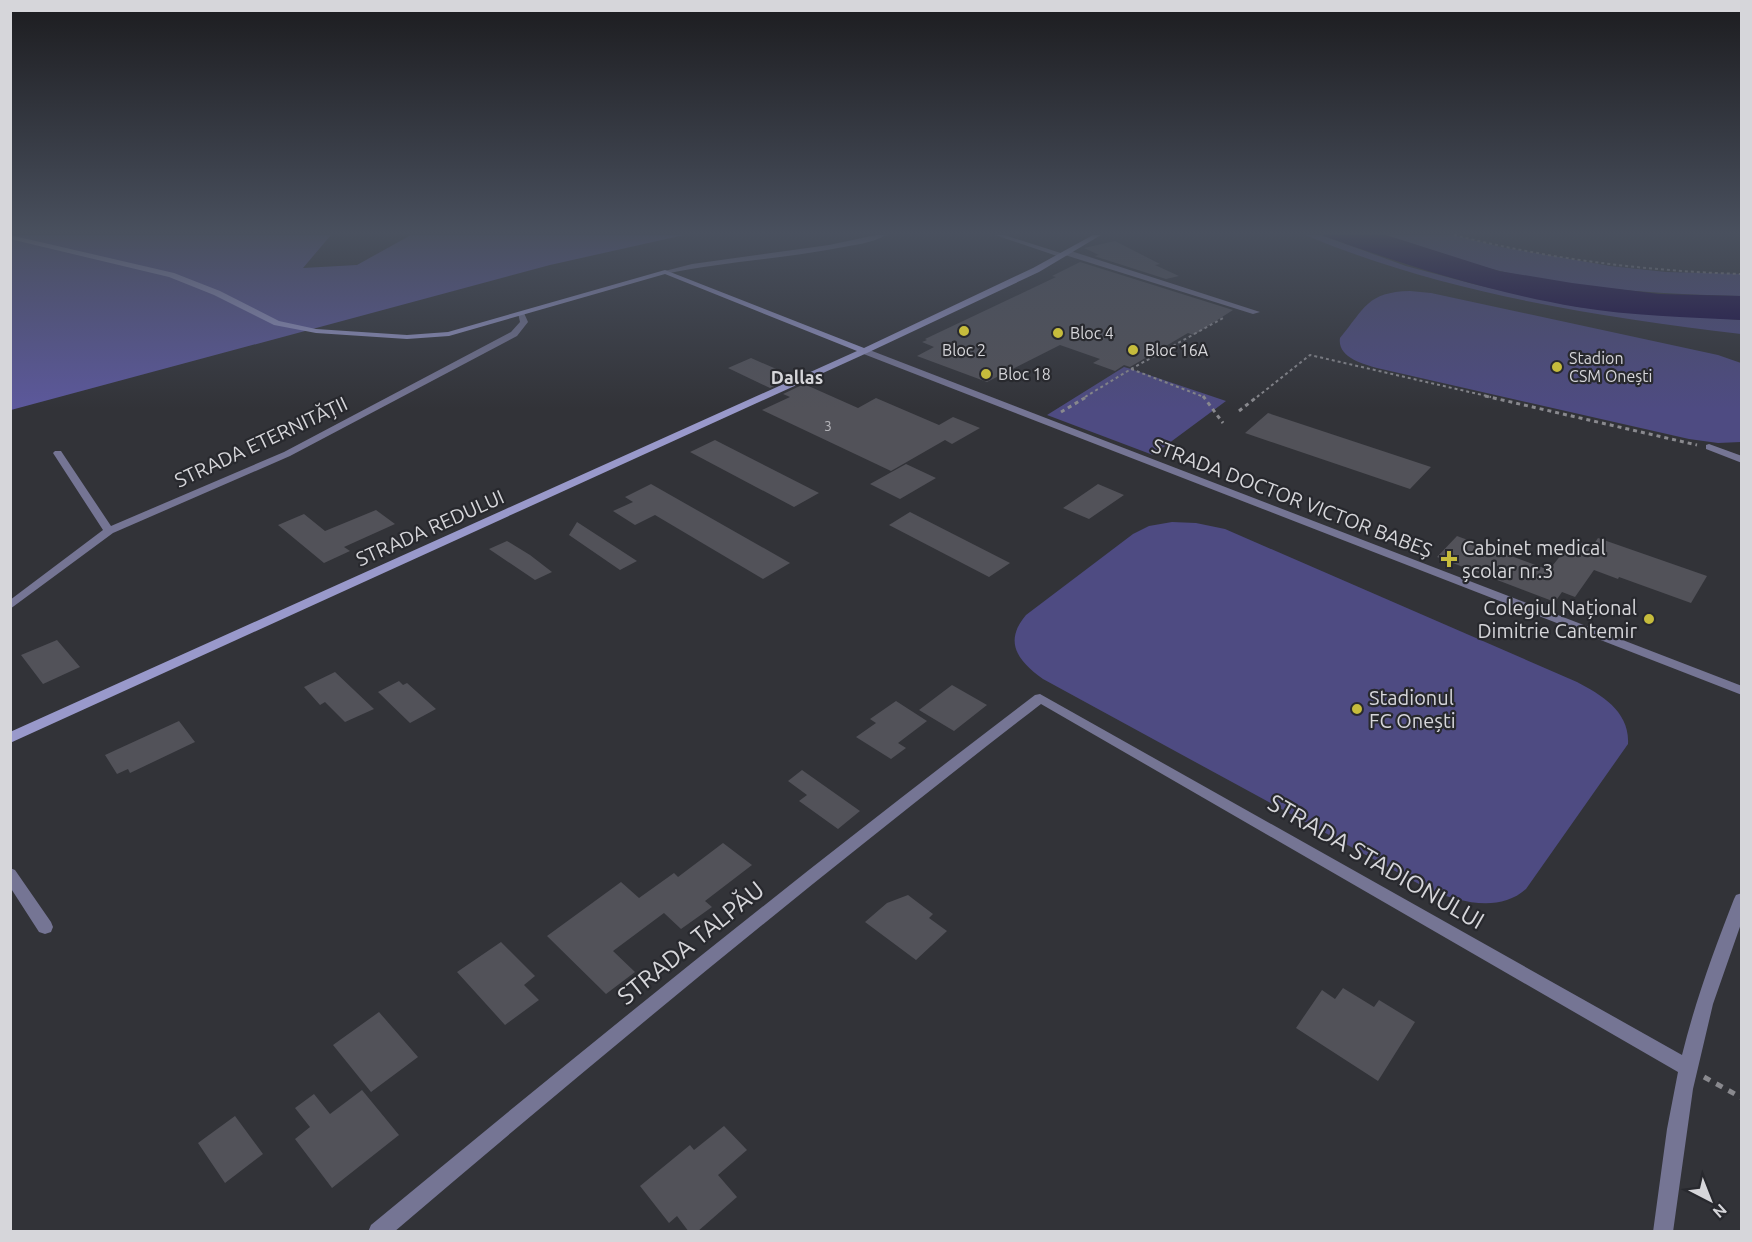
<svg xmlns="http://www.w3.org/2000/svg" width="1752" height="1242" font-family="Ubuntu,sans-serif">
  <rect width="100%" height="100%" fill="#323338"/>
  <path fill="#4e4b82" d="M1305,235H1321L1406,266L1477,285L1578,307L1741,320V334C1593,316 1444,293 1305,235Z
    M1386,235H1453L1501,247L1610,266L1666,272L1741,274V296C1661,294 1579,290 1500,271C1461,261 1423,247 1386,235Z
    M1410,291L1431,293L1718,355L1741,363V442L1718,443L1689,439L1377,368C1363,364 1337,357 1340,338C1365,308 1367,292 1410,291Z
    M1124,367L1131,369L1226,401L1153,455L1047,415Z
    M1172,522L1196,523L1225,529L1577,682C1602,695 1630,712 1628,744L1526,889C1499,913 1460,902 1430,890L1043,679C1018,661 1003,642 1026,615L1133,534L1149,526Z"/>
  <path fill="#5c589c" d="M11,235H331L303,268L357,265L411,235H684L550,265L11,410Z"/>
  <path fill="#170746" d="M1321,235H1386L1499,271L1572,283L1659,294L1741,296V320C1687,317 1631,316 1577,307C1489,292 1405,265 1321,235Z"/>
  <path fill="#525259" d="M1115,241L1160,264L1155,265L1179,276L1166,279L1094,256L1099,255L1084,248Z
    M1080,262L1233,310L1194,335L1188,333L1130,367L1124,365L1115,371L1093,363L1100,359L1060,345L987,382L917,356L934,347L922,342L927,340L925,339L1056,277L1052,276Z
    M751,358L781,371L778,372L791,378L770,388L728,368Z
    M804,384L858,408L876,398L939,425L953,417L980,428L952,444L945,440L891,471L762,410L790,397L783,394Z
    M1268,413L1431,467L1410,489L1245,433Z
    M715,440L819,493L794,507L690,452Z
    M906,464L936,478L900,499L870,484Z
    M651,484L790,563L763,579L655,515L635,525L613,511L633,502L625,497Z
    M1098,484L1124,495L1089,519L1063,508Z
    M376,510L395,524L344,547L350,551L324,563L278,525L304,514L325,531Z
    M910,512L1010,563L989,577L889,525Z
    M577,522L637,561L620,570L569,535Z
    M1457,536L1549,570L1573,540L1592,547L1598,538L1707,576L1691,603L1619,577L1618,579L1594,570L1575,597L1562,592L1555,602L1437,557Z
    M507,541L530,555L552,572L535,580L489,549Z
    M57,640L80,667L43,684L21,655Z
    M335,672L374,709L345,722L325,702L320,705L304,687Z
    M399,681L403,685L407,683L436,709L410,723L378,692Z
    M952,685L987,705L954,731L919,710Z
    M896,701L927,721L898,743L906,748L891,759L856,737L876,723L870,719Z
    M179,721L195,742L130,773L128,769L117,774L105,755Z
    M802,770L860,811L838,829L799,801L807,795L788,781Z
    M723,843L752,865L705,901L712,907L681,929L664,913L613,951L635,972L606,994L547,936L621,882L639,898L674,873L678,877Z
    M908,895L933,914L929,918L947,931L916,960L865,922L887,903Z
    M501,942L535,976L524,985L539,1000L505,1025L457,972Z
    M1343,988L1374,1007L1379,1000L1415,1022L1378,1081L1296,1028L1322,990L1335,999Z
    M379,1012L418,1057L371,1092L333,1045Z
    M362,1090L399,1135L332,1188L295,1139L310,1127L295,1108L314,1094L330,1114Z
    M235,1116L263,1154L225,1183L198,1143Z
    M724,1126L747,1150L718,1175L737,1197L697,1232H689L677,1216L669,1223L640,1186L690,1145L694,1150Z"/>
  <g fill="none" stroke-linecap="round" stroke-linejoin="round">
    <path stroke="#89898e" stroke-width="2" stroke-dasharray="3 3" stroke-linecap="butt" d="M1454,235C1549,259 1644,271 1742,274
      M1131,369L1225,317
      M1085,397L1131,369L1204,397
      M1257,397L1310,355L1491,397"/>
    <path stroke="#89898e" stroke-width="3" stroke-dasharray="4 4" stroke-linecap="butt" d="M1203,396L1223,423
      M1485,396L1697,445
      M1239,411L1258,396
      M1061,412L1088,396"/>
    <path stroke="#89898e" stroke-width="5" stroke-dasharray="7 7" stroke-linecap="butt" d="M1704,1077L1742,1098"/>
    <path fill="#757594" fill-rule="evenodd" d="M1065,251H1071L1260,312L1253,314L1065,255Z
      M10,868L15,870L51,922L53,927L51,932L45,934L39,932L10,887Z"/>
    <path fill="#757594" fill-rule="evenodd" d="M876,235H886C873,243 853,245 838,248C781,259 722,262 665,274L661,272L692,264L829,245Z
      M995,235H1004L1067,255L1060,257Z
      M518,313H524L528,322L517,336L290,456L113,533L10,609V600L103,530L53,453L55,451H61L111,526L284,452L511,332L520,322Z
      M861,349H867L1742,686V695L861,353Z
      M1709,444L1742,456V463L1706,449V445Z
      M1040,694L1682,1055C1695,1002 1714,950 1734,899L1736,895L1742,893V921L1713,1004L1693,1089L1673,1232H1653L1667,1129L1678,1072L1041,704C821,874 606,1051 394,1232H368L371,1225C589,1044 810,866 1035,695Z"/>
    <path fill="#9999cb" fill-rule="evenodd" d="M10,235L174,273L220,291L279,321L316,329L407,335L448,332L665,270L864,348L1033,268L1093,235H1101L1039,272L867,353L10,743V732L857,351L665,274L449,336L407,339L316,333L274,325L214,295L169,277L10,239Z"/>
  </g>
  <linearGradient id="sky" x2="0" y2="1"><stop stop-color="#1c1c1f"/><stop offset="0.57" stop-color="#49505e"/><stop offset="1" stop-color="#49505e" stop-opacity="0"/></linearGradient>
  <rect width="1752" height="409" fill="url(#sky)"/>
  <g fill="#c6bc3c" stroke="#28292e" stroke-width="2">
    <circle cx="964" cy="331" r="6"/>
    <circle cx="1058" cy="333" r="6"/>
    <circle cx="1133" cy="350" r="6"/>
    <circle cx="1557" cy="367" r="6"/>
    <circle cx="986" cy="374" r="6"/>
    <path d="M1446 550h6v6h6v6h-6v6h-6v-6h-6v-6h6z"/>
    <circle cx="1649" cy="619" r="6"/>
    <circle cx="1357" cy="709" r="6"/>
  </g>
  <g text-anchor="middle" stroke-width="4.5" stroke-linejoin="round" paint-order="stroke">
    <g font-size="14" fill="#b5b5ba">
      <text x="828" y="431">3</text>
    </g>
    <g font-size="16" fill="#d6d6da" stroke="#28292e" text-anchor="start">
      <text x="1070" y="339">Bloc 4</text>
      <text x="964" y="356" text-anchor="middle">Bloc 2</text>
      <text x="1145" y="356">Bloc 16A</text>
      <text x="1569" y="364">Stadion<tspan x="1569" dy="18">CSM Onești</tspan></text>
      <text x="998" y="380">Bloc 18</text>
    </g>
    <g font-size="18" font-weight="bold" fill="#d6d6da" stroke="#28292e">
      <text x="797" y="384">Dallas</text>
    </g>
    <g font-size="20" fill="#d6d6da" stroke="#28292e">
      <text transform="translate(261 442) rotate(-25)" y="7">STRADA ETERNITĂȚII</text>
      <text transform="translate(1292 498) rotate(21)" y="7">STRADA DOCTOR VICTOR BABEȘ</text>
      <text transform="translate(430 528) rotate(-24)" y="7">STRADA REDULUI</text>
    </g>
    <g font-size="20" fill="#d6d6da" stroke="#28292e" text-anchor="start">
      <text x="1462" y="555">Cabinet medical<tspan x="1462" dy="23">școlar nr.3</tspan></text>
      <text x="1637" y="615" text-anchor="end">Colegiul Național<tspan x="1637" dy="23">Dimitrie Cantemir</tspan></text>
      <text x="1369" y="705">Stadionul<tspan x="1369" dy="23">FC Onești</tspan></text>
    </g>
    <g font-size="24" fill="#d6d6da" stroke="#28292e">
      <text transform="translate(1376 862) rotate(30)" y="8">STRADA STADIONULUI</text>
      <text transform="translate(691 943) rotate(-39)" y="8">STRADA TALPĂU</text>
    </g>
  </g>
  <rect width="1752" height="1242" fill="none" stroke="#d6d6da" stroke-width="24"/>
  <g transform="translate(1710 1200) rotate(138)" stroke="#28292e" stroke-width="4.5" paint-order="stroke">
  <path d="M0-4.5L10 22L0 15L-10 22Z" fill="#d6d6da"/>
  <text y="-9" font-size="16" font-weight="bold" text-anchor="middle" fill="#d6d6da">N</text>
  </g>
</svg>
